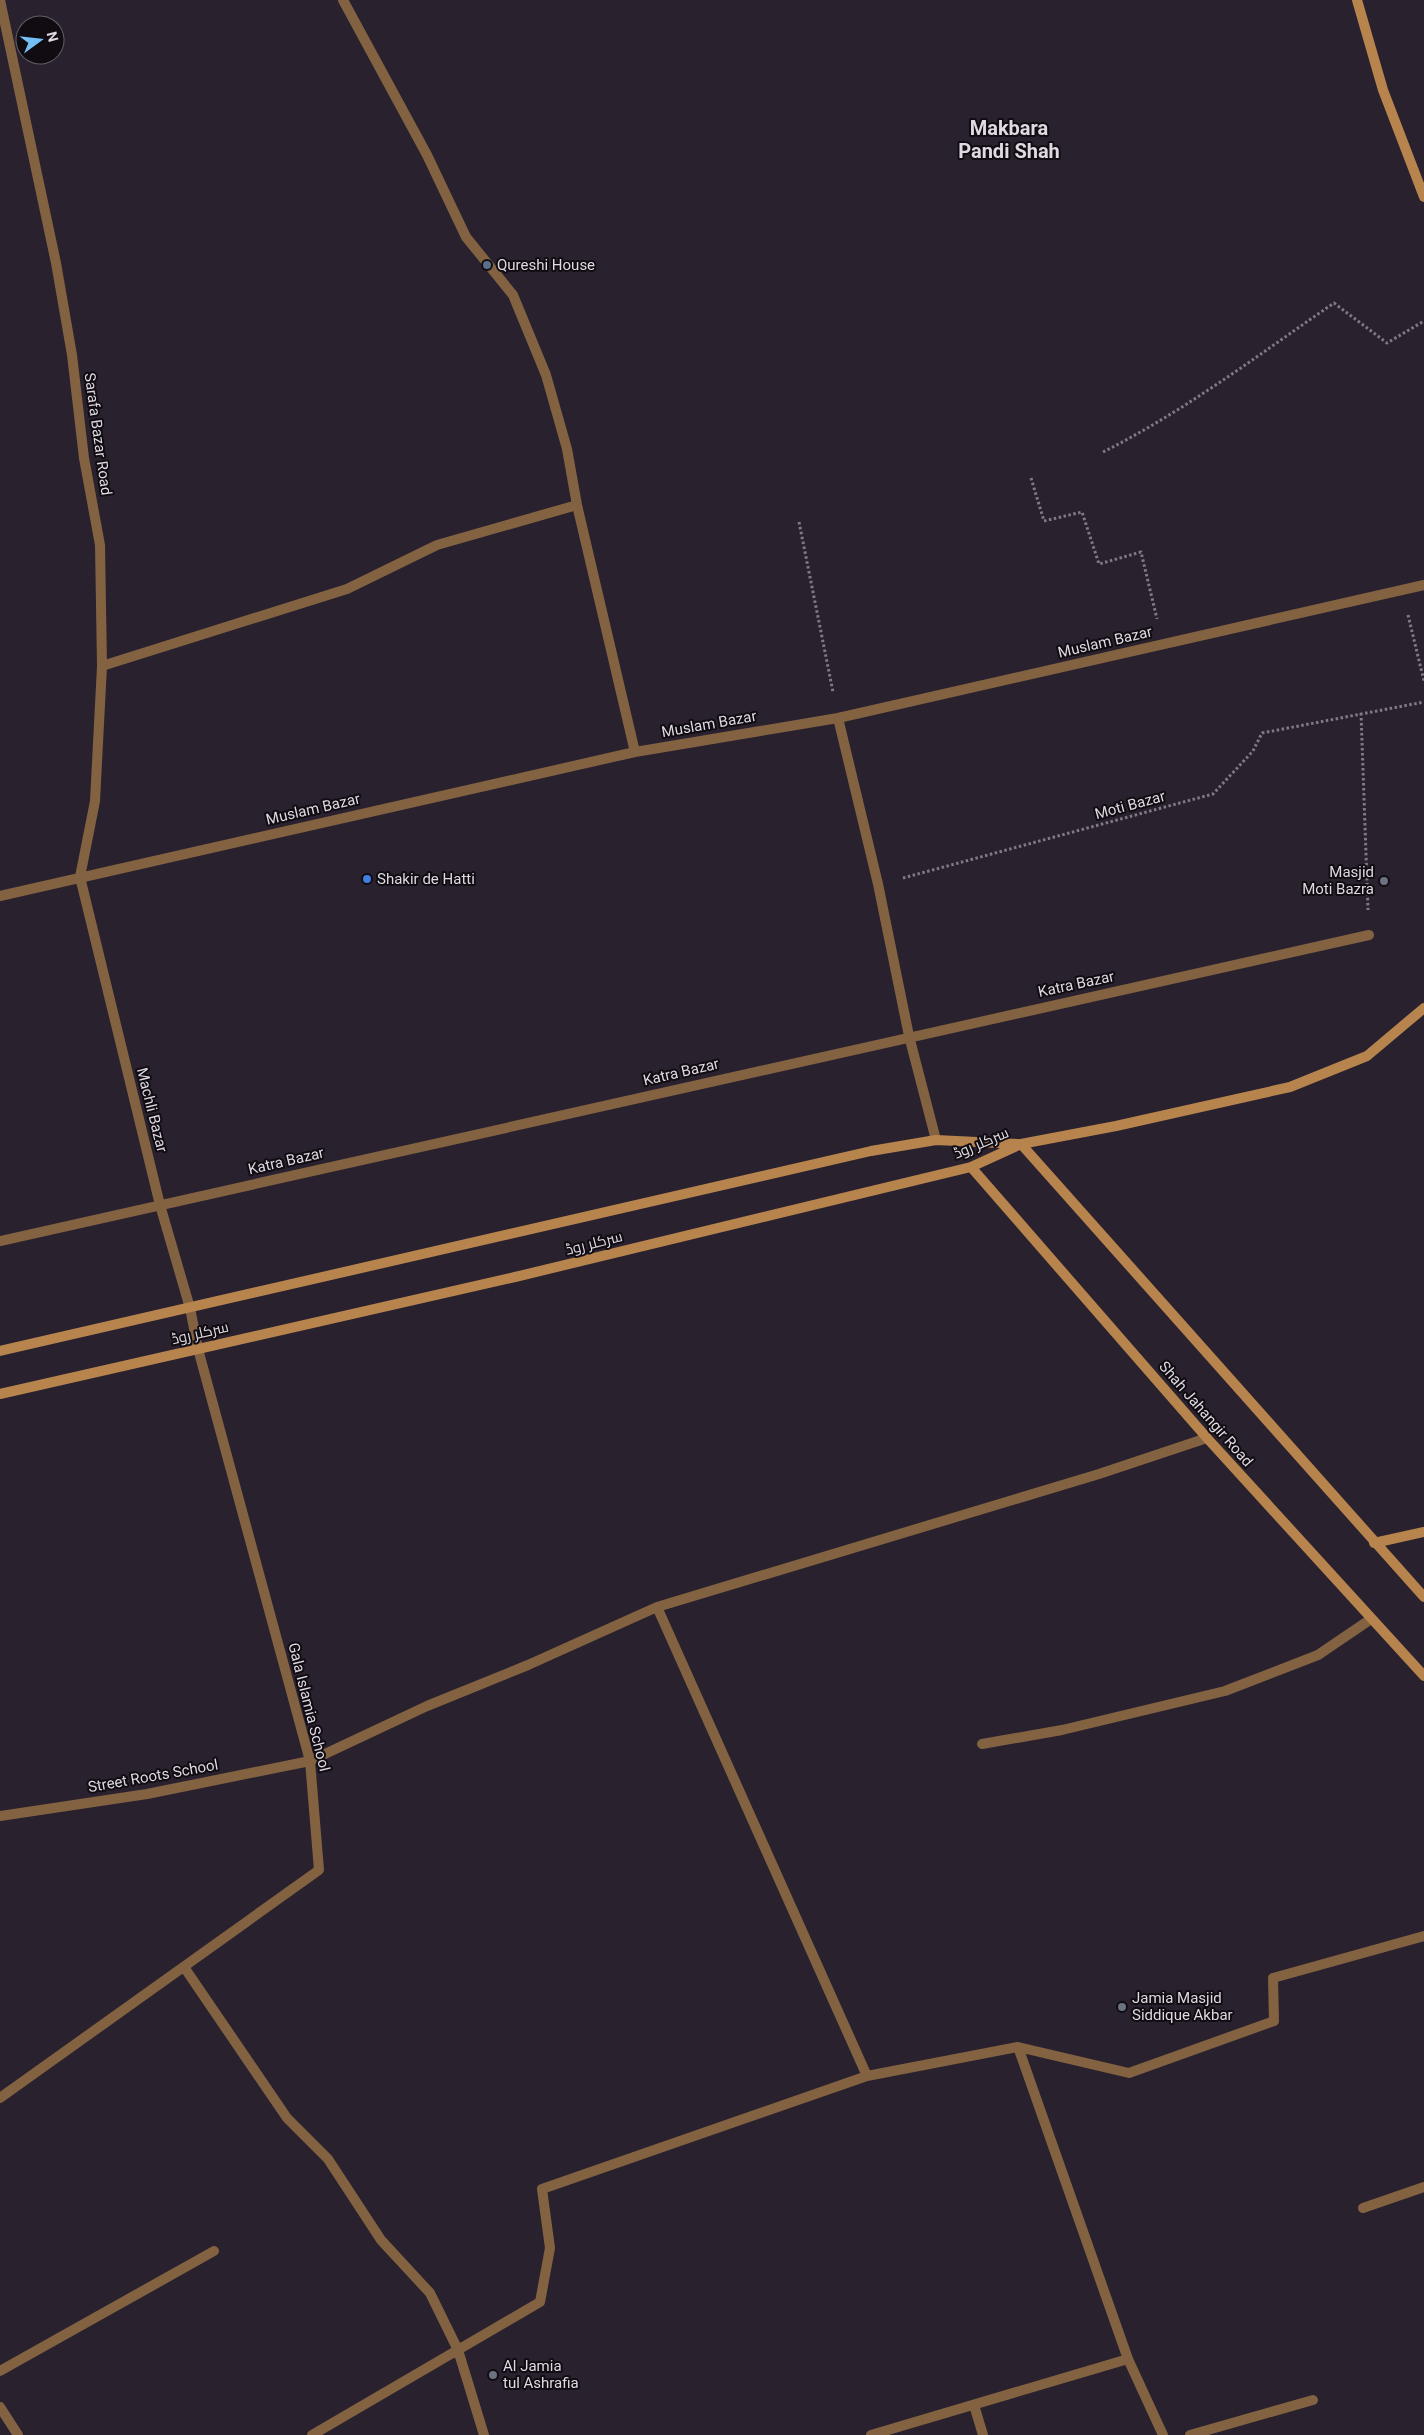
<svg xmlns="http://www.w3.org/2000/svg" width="1424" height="2435" font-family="Roboto,Cairo,sans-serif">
  <rect width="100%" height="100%" fill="#29212e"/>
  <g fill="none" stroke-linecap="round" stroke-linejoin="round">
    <path stroke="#817a85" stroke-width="3" stroke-dasharray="2.5 2.5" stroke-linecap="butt" d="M1103,452C1185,411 1258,355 1334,303L1387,343L1424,321
      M1031,478L1044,521L1082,512L1099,564L1141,552L1157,619
      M799,522L833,692
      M1408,615L1424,681
      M1361,713L1368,910
      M903,878L1213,794L1253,751L1262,733L1424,702"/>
    <path stroke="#826241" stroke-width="10" d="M577,505L635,752
      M102,666L347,589L437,545L577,505L567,449L546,375L513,295L466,237L427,155L343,0
      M838,718L878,884L909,1036L936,1140
      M0,896L635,752L838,718L1424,585
      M0,1241L1369,935
      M982,1744L1062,1730L1225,1691L1318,1655L1371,1619
      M0,1816L147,1794L310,1761L427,1706L528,1665L657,1607L1099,1474L1207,1438
      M184,1967L287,2118L328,2159L381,2240L430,2293L458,2350L484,2435
      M867,2076L1018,2047L1129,2073L1274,2021L1273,1978L1424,1936
      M0,2098L319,1870L310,1761L198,1349L190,1308L160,1205L80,877L95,801L102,666L100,545L84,458L72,355L56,263L0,0
      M1363,2208L1424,2187
      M1128,2359L1163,2435
      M0,2371L214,2251
      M974,2405L983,2435
      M0,2407L18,2435
      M312,2435L540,2302L550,2248L542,2189L867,2076L657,1607
      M871,2435L1128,2359L1018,2047
      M1190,2435L1313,2400"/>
    <path stroke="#b7844e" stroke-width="10" d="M1357,0L1383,90L1424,197
      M1021,1144L1424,1597
      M971,1167L1207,1438L1424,1676
      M0,1351L871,1151L936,1140L1018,1144
      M0,1394L515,1277L971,1167L1021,1144L1116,1126L1290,1087L1367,1056L1424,1008
      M1374,1543L1424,1532"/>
  </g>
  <circle fill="#5c6f8a" stroke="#100c12" stroke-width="2" cx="487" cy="265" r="5"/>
  <circle fill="#3f7fe0" stroke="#100c12" stroke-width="2" cx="367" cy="879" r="5"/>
  <g fill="#6b7280" stroke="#100c12" stroke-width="2">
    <circle cx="1384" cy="881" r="5"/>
    <circle cx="1122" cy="2007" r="5"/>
    <circle cx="493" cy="2375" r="5"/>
  </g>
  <g text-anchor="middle" stroke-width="4" stroke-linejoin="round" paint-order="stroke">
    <g font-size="15" fill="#ded9e2" stroke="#100c12" text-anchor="start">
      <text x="497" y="270">Qureshi House</text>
      <text x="1374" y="877" text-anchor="end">Masjid<tspan x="1374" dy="17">Moti Bazra</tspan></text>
      <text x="377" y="884">Shakir de Hatti</text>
      <text x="1132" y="2003">Jamia Masjid<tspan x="1132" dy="17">Siddique Akbar</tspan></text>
      <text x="503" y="2371">Al Jamia<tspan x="503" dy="17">tul Ashrafia</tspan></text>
    </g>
    <g font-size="15" fill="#ded9e2" stroke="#100c12">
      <text transform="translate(98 434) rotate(82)" y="5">Sarafa Bazar Road</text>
      <text transform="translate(1105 642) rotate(-13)" y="5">Muslam Bazar</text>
      <text transform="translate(709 724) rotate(-10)" y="5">Muslam Bazar</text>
      <text transform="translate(1130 805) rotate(-15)" y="5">Moti Bazar</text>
      <text transform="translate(313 809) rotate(-13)" y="5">Muslam Bazar</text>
      <text transform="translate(1076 984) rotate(-12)" y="5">Katra Bazar</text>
      <text transform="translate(681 1072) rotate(-13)" y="5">Katra Bazar</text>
      <text transform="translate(152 1110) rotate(76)" y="5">Machli Bazar</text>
      <text transform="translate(981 1143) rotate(-23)" y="5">سرکلر روڈ</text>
      <text transform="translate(286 1161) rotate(-13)" y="5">Katra Bazar</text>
      <text transform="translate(594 1243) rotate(-14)" y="5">سرکلر روڈ</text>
      <text transform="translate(200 1333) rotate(-13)" y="5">سرکلر روڈ</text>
      <text transform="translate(1206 1414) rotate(49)" y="5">Shah Jahangir Road</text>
      <text transform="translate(309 1707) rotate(76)" y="5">Gala Islamia School</text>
      <text transform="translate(153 1776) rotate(-10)" y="5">Street Roots School</text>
    </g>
    <g font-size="20" font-weight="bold" fill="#ded9e2" stroke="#100c12">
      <text x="1009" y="135">Makbara<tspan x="1009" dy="23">Pandi Shah</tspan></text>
    </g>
  </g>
  <g transform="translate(40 40) rotate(75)"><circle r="24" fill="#100c12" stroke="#625e65"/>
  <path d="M0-4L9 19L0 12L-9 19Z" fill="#74c0f6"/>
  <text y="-8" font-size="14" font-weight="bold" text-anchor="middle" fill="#ded9e2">N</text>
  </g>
</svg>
